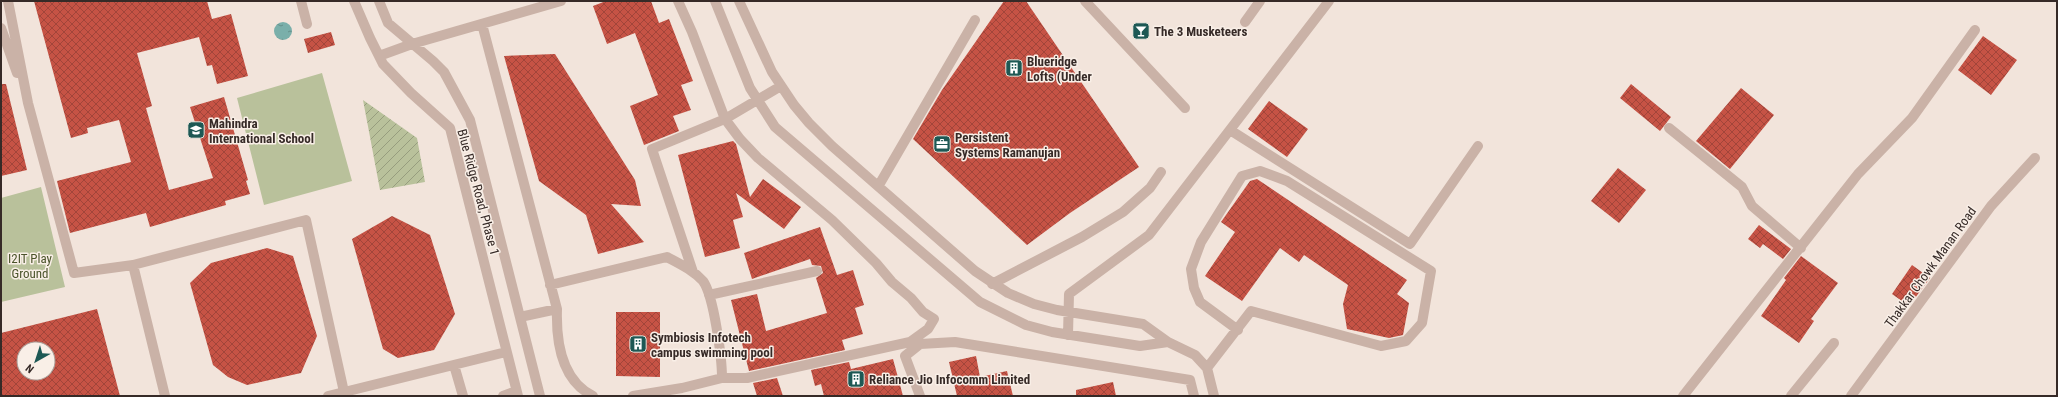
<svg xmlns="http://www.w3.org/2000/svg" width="2058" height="397" font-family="'Roboto Condensed',sans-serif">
  <defs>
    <pattern id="garden-furrows" width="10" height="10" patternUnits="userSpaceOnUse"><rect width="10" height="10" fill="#b9c19b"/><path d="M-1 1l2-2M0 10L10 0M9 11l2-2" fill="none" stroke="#979d7e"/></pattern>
    <pattern id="water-ripples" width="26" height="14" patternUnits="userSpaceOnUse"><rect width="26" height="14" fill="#7aafaa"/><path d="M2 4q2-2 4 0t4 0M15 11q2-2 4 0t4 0" fill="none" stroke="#658f8a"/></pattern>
    <pattern id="building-cross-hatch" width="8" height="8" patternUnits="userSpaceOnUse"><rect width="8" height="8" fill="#c65345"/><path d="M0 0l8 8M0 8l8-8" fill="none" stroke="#a2453a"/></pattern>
  </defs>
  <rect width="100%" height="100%" fill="#f2e4db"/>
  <path fill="#b9c19b" d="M322,73L352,181L264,205L237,98Z
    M41,187L65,287L1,302V198Z"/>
  <path fill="url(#garden-furrows)" d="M363,100L417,138L425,182L380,190Z"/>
  <path fill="url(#water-ripples)" d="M274 31a9 9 0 1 1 18 0a9 9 0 1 1-18 0Z"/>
  <path fill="url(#building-cross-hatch)" fill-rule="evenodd" d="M34,1H207L212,19L231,14L248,76L217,84L212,65L207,66L199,37L137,53L152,106L146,108L169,190L213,178L190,107L224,97L248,180L246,181L250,194L225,201L226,205L150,227L146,213L70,233L57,181L131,162L119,120L87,128L88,133L71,138Z
    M606,1H651L659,23L669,19L693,81L681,85L691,110L673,116L679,131L644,145L630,106L658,95L635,33L607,44L593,6Z
    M1004,1H1026L1139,167L1070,213L1027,245L913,139L942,90Z
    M331,32L335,45L308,53L304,39Z
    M1983,36L2017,60L1991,95L1958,70Z
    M555,54L635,180L641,206L611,204L644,242L598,254L586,215L539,181L504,56Z
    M1,84H6L27,170L1,176Z
    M1631,84L1671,117L1660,131L1620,98Z
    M1741,88L1774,115L1730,169L1696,141Z
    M1269,101L1308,129L1287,157L1248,129Z
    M733,141L736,144L750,197L763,179L801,207L784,229L736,193L743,217L733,220L740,248L705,257L678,155Z
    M1618,168L1646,190L1619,223L1591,201Z
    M1257,179L1407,280L1397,294L1409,303L1403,335L1389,338L1347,329L1343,304L1348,285L1304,255L1299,262L1280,248L1242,301L1205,276L1235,232L1221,222L1250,181Z
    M392,216L430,235L455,314L434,350L398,358L383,349L352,239Z
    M1759,225L1791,249L1783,259L1763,244L1760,248L1748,239Z
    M820,227L837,275L853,270L864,305L855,308L863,334L842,340L845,350L749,371L731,300L757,294L766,331L827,313L816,278L823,273L821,266L812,265L810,259L752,279L744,253Z
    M267,248L293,256L317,336L301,373L247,385L228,377L213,365L190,283L211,263Z
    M1801,256L1838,283L1811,319L1814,321L1799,343L1761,316L1786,280L1784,278Z
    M1912,265L1930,278L1909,306L1892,294Z
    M97,309L120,396H1V333ZM24,349H48V373H24Z
    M616,312H660V377L616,376Z
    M976,356L980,377L1007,371L1013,396H957L949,362Z
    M893,359L903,396H824L821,384L815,386L811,370L849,362L851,369Z
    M777,378L783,396H757L753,383Z
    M1113,382L1116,396H1076V390Z"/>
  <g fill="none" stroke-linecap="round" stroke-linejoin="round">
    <path stroke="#cab2a7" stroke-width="10" d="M8,1L28,103L74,273L133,265L306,220L344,392
      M301,1L307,24
      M354,1L370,38L383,64L411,93L450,128L518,396
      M379,1L388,23L433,61L444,72L470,120L540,396
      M678,1L692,32L725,119L781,86
      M715,1L750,88L775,127L980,302L1026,325L1052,332L1140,346L1168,342
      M739,1L772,72L794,105L809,123L832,146L975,271L1008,293L1034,304L1057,310L1143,324L1168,342L1195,355L1207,368L1214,396
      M1085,1L1185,108
      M1245,22L1260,1
      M482,24L557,309
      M1,28L17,73
      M379,56L412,44L561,1
      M1669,128L1742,187L1752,206L1801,248
      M1230,130L1410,244L1478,146
      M879,185L975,20
      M133,265L165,396
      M693,272L652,149L725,119L740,139L758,158L832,220L876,263L892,282L911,298L923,312L934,319L928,329L910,342L747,378H722
      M992,284L1082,237L1123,212L1150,188L1161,172
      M550,285L667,257C680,264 693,270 703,281C714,296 722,359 722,378L682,388L633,396
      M709,295L817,271
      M520,317L557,309C556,340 561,380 593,396
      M1068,335L1069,294L1149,235L1329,1
      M454,365L463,396
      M1207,368L1251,311L1381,346L1406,341L1422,323L1431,271L1287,181L1260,171L1242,176L1201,242L1191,269L1194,288L1200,302L1238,330
      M328,396L506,352
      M503,396L516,391
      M920,396L905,356L920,344L955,342L1190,380L1194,396
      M1683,396L1858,174L1912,118L1975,30
      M1791,396L1834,343
      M1851,396L1991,206L2035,158"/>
  </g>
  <defs>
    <symbol id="bar-square" viewBox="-11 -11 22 22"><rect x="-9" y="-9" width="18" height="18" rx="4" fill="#1d5854" stroke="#f9efe7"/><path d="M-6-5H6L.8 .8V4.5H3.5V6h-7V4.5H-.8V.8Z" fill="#fff"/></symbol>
    <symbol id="building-square" viewBox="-11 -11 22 22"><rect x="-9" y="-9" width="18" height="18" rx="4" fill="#1d5854" stroke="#f9efe7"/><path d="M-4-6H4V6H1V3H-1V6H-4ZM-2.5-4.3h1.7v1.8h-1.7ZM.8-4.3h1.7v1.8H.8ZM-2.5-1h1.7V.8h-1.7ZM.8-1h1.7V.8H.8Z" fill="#fff"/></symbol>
    <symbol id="school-square" viewBox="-11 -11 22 22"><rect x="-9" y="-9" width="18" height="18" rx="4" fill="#1d5854" stroke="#f9efe7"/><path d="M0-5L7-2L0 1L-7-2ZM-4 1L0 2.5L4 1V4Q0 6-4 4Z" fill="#fff"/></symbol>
    <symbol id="office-square" viewBox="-11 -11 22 22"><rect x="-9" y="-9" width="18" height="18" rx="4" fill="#1d5854" stroke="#f9efe7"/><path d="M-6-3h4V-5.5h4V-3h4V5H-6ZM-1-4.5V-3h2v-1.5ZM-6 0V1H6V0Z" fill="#fff"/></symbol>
  </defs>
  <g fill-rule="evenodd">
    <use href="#bar-square" x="1131" y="21" width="20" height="20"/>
    <use href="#building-square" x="1004" y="58" width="20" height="20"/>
    <use href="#school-square" x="186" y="120" width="20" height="20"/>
    <use href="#office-square" x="932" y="134" width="20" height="20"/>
    <use href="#building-square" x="628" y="334" width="20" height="20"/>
    <use href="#building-square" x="846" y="369" width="20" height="20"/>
  </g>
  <g text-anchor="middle" stroke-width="3" stroke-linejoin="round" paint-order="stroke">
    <g font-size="13" font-weight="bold" fill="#362a27" stroke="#f9efe7" text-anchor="start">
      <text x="1154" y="36">The 3 Musketeers</text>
      <text x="1027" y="66">Blueridge<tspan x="1027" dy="15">Lofts (Under</tspan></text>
      <text x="209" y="128">Mahindra<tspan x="209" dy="15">International School</tspan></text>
      <text x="955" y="142">Persistent<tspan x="955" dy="15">Systems Ramanujan</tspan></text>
      <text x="651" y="342">Symbiosis Infotech<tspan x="651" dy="15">campus swimming pool</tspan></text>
      <text x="869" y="384">Reliance Jio Infocomm Limited</text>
    </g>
    <g font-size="13" fill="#362a27" stroke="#f9efe7">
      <text transform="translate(479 192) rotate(75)" y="5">Blue Ridge Road, Phase 1</text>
      <text transform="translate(1930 267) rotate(-54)" y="5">Thakkar Chowk Manan Road</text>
    </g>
    <g font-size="13" fill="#4b542b" stroke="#f9efe7">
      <text x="30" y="263">I2IT Play<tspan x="30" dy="15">Ground</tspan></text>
    </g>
  </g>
  <rect width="2058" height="397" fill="none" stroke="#362a27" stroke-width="4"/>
  <g transform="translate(36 361) rotate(219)"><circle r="19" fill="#f9efe7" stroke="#aba09a"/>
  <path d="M0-3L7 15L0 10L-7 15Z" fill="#1d5854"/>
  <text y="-6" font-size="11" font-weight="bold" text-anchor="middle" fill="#362a27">N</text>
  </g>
</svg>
